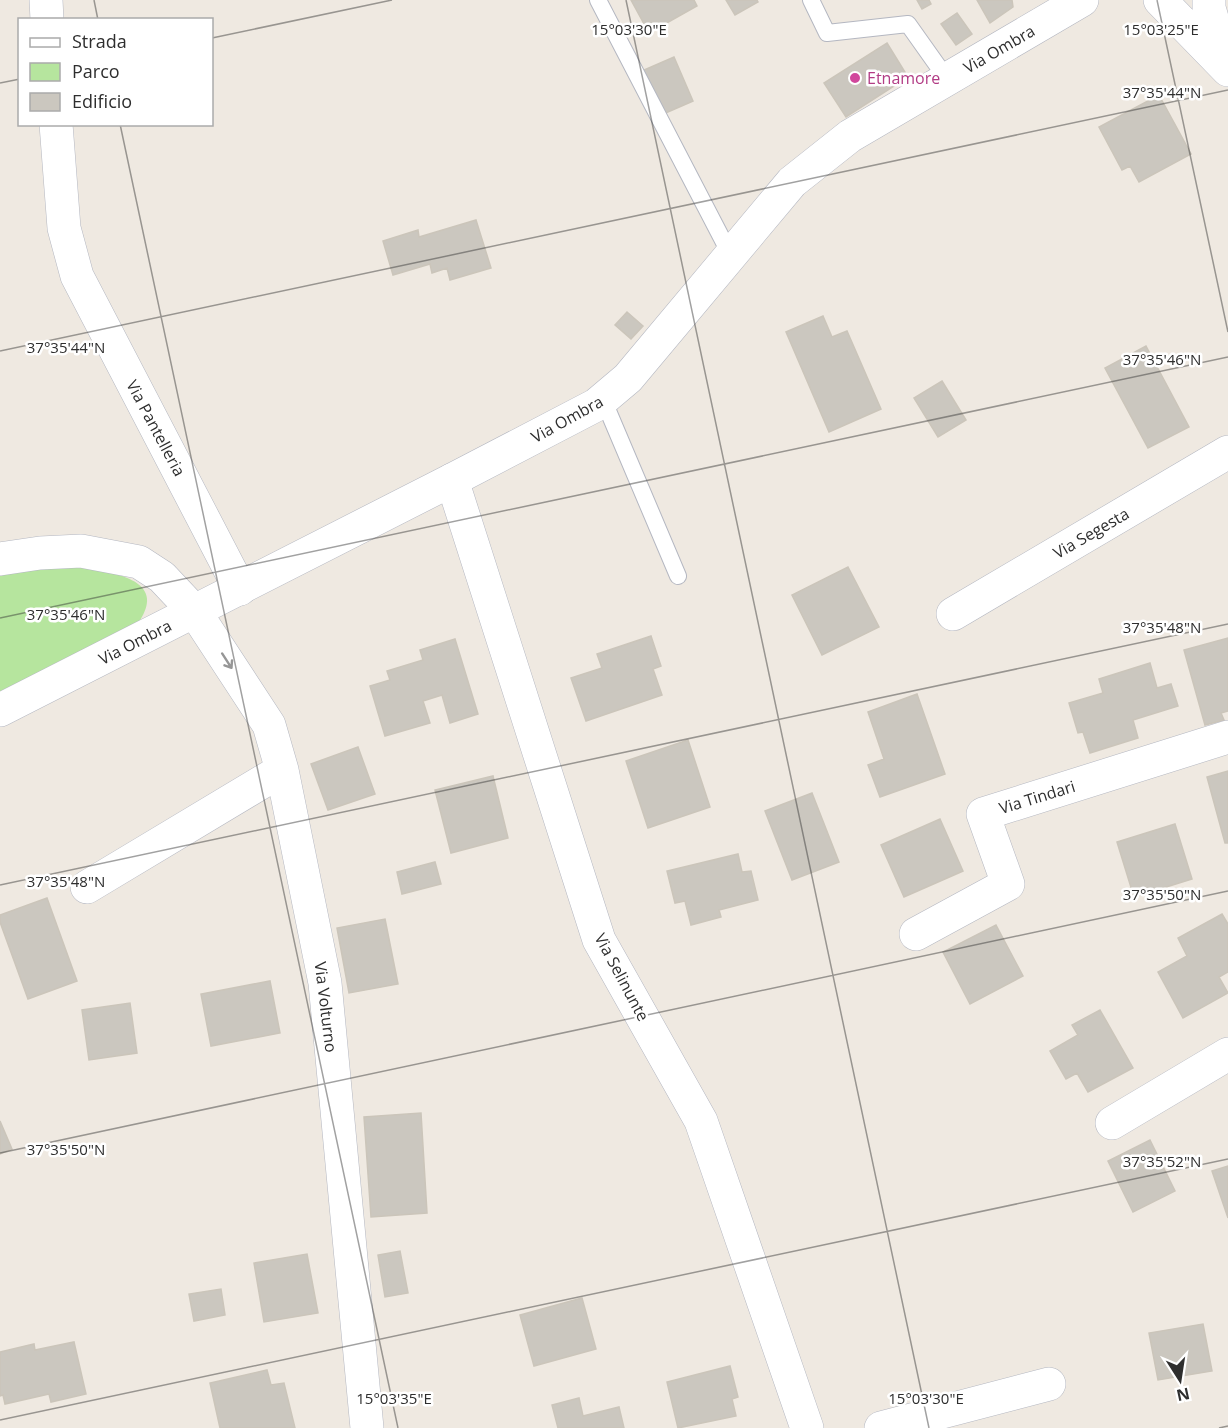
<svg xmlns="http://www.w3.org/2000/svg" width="1228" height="1428" font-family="'Open Sans',sans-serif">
  <rect width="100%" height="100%" fill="#efe9e1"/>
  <path fill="#b6e59e" d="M80,566C110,573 169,578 139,622L0,692V573Z"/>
  <path fill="#cbc7bf" stroke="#cbc5ba" stroke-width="1.5" d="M631,0H694L697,6L649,33Z
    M726,0H757L758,2L735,15Z
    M917,0H929L931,4L922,9Z
    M977,0H1012L1013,7L990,23Z
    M957,13L972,34L956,45L941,24Z
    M887,43L908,77L846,117L824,83Z
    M674,57L693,101L661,115L642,71Z
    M1159,95L1191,154L1139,182L1130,166L1122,170L1099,127Z
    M476,220L491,268L450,280L447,268L432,273L430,264L393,275L383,241L418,230L419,237Z
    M627,312L643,326L631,339L615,325Z
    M823,316L832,337L847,331L881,409L829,432L786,332Z
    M1146,346L1189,427L1148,448L1105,368Z
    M942,381L966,420L938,437L914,398Z
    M848,567L879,627L822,655L792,595Z
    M651,636L661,666L653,669L662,695L586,721L571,678L602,668L597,654Z
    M1228,638V711L1221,713L1224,720L1205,725L1184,650Z
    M455,639L478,714L450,723L442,695L423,701L430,723L385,736L370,686L390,680L387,671L423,660L420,650Z
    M1150,663L1157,688L1171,684L1178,706L1133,720L1138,738L1090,753L1083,732L1078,733L1069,703L1103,693L1099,679Z
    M917,694L945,774L880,797L868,765L884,759L868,712Z
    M688,740L710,807L648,828L626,761Z
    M358,747L375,794L328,810L311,764Z
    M1228,771V843H1225L1207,777Z
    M493,776L508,838L451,853L435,790Z
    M812,793L839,862L792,880L765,811Z
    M940,819L963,871L904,897L881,845Z
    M1175,824L1192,879L1134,897L1117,842Z
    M738,854L742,872L751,871L758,900L719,910L721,917L691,925L685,901L675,903L667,871Z
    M435,862L441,884L402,894L397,872Z
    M47,898L77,981L28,999L0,922V915Z
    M1222,914L1228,924V972L1219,977L1228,993L1183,1018L1158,972L1187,956L1178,938Z
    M385,919L398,984L349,993L337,928Z
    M996,925L1023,976L970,1004L943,952Z
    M270,981L280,1033L211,1046L201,994Z
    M130,1003L137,1053L89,1060L82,1010Z
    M1100,1010L1133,1068L1088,1092L1077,1073L1066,1079L1050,1051L1078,1035L1072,1025Z
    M421,1113L427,1213L371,1217L364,1117Z
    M0,1121L12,1149L0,1154Z
    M1150,1140L1175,1191L1133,1212L1108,1161Z
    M1228,1166V1218L1212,1171Z
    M400,1251L408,1293L385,1297L378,1255Z
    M307,1254L318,1313L264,1322L254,1263Z
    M221,1289L225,1315L194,1321L189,1294Z
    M582,1298L596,1349L534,1366L520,1315Z
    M1203,1324L1212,1371L1158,1380L1149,1333Z
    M74,1342L86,1394L51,1402L49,1394L5,1404L3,1395L0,1396V1352L34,1344L35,1350Z
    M730,1366L738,1397L732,1399L736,1416L678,1428L667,1382Z
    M267,1370L271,1385L284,1383L295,1428H220L210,1383Z
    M579,1398L583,1416L619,1407L624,1428H558L552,1405Z"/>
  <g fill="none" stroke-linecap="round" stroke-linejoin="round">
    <defs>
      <path id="service" d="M598,0L730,254
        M811,0L827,33L908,24L947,79
        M603,399L678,576"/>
      <path id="minor" d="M46,0L47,20
        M1160,0L1228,70
        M1209,0V8L1226,65
        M56,124L64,228L77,276L240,589
        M452,480L599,940L701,1121L807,1428
        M0,559L40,553L81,551L139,562L162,577L195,612L269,725L282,770L325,983L367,1428
        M953,614L1228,452
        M87,887L282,770
        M916,934L1008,884L983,814L1228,737
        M1112,1123L1228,1054
        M881,1428L1049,1384"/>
      <path id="secondary" d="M0,710L452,480L596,405L628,378L792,182L850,136L1082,0"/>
    </defs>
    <use href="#service" stroke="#b4b7c1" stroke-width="18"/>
    <use href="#minor" stroke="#b4b7c1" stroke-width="34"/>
    <use href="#secondary" stroke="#b4b7c1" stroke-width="34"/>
    <use href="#service" stroke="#fff" stroke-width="16"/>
    <use href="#minor" stroke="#fff" stroke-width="33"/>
    <use href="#secondary" stroke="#fff" stroke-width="33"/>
  </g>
  <defs><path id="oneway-shaft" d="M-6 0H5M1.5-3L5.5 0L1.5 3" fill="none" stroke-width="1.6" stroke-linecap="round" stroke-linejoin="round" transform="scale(1.5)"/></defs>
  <use stroke="#969696" href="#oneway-shaft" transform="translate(227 661) rotate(57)"/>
  <path fill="none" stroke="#2e2e2e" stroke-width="1.5" stroke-opacity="0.45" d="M94,0L98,20M626,0L929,1428M1157,0L1228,332M212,38L392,0M0,83L20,79M120,124L398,1428M0,351L1228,90M0,618L1228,357M0,885L1228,624M0,1153L1228,891M0,1420L1228,1159M1219,1428L1228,1426"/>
  <circle fill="#d1479c" stroke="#fff" stroke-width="2" cx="855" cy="78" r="6"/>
  <g text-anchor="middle" stroke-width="5" stroke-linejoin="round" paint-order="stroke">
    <g font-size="16" fill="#2e2e2e" stroke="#fff">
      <text transform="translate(999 49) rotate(-30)" y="6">Via Ombra</text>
      <text transform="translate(567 419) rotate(-29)" y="6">Via Ombra</text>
      <text transform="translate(156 428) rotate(62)" y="6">Via Pantelleria</text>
      <text transform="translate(1091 533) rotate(-30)" y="6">Via Segesta</text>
      <text transform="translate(135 642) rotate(-27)" y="6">Via Ombra</text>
      <text transform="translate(1037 797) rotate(-17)" y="6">Via Tindari</text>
      <text transform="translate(622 977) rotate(62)" y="6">Via Selinunte</text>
      <text transform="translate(326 1007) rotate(83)" y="6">Via Volturno</text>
    </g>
    <g font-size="16" fill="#b23c85" stroke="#fff" text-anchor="start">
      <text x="867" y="84">Etnamore</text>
    </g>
  </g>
  <g font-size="15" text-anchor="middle" fill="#2e2e2e" stroke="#fff" stroke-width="5" stroke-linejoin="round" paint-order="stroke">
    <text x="629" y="35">15°03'30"E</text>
    <text x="1161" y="35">15°03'25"E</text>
    <text x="1162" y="98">37°35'44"N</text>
    <text x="66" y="353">37°35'44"N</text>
    <text x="1162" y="365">37°35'46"N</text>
    <text x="66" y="620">37°35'46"N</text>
    <text x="1162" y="633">37°35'48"N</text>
    <text x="66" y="887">37°35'48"N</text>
    <text x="1162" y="900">37°35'50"N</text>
    <text x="66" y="1155">37°35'50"N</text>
    <text x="1162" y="1167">37°35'52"N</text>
    <text x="394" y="1404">15°03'35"E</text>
    <text x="926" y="1404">15°03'30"E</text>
  </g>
  <rect x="18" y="18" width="195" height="108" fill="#ffffff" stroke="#ababab" stroke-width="1.5"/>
  <rect x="30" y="38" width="30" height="9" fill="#ffffff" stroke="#ababab" stroke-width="1.5"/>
  <text x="72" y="48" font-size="18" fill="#2e2e2e">Strada</text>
  <rect x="30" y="63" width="30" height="18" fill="#b6e59e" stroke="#ababab" stroke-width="1.5"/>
  <text x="72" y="78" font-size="18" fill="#2e2e2e">Parco</text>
  <rect x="30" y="93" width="30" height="18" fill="#cbc7bf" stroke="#ababab" stroke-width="1.5"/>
  <text x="72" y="108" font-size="18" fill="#2e2e2e">Edificio</text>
  <g transform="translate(1180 1380) rotate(168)" stroke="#ffffff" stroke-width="4.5" paint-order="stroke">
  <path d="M0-4.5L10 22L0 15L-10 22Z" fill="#2e2e2e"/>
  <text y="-9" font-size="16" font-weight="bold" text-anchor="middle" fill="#2e2e2e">N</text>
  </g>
</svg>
